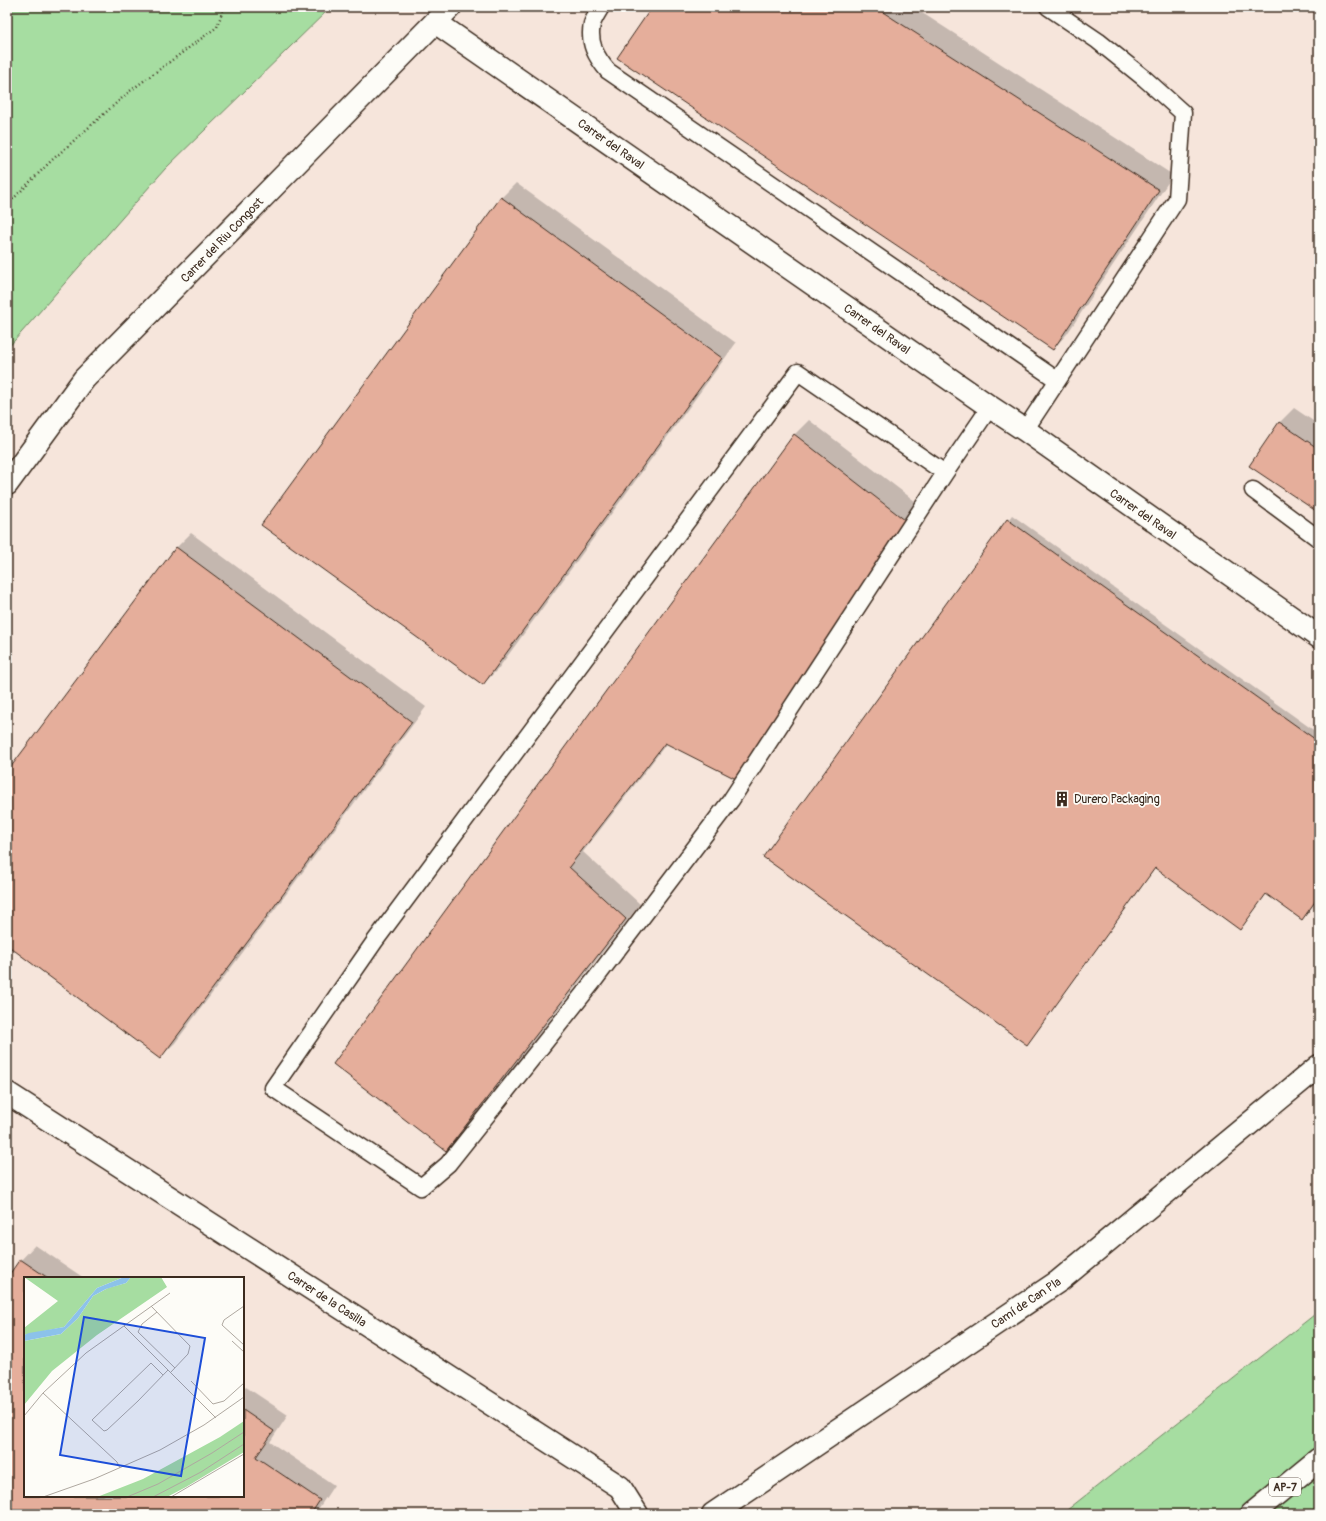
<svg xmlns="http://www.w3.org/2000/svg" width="1326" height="1521" font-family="Pangolin,sans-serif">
  <rect width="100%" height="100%" fill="#fdfcf7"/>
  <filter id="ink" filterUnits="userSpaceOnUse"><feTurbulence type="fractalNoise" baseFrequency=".025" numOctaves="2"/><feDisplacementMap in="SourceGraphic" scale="8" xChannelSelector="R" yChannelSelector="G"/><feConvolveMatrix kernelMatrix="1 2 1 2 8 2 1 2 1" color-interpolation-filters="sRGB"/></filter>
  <g filter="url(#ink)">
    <path fill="#f6e5db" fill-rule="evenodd" d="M331,7H1319V1311L1062,1514H7V349L165,169ZM25,1278H243V1496H25Z"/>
    <path fill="#a6dda1" stroke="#708460" d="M7,7H331L165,169L7,349Z
      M1319,1311V1514H1062Z"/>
    <path fill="#0003" d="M653,7H913L1173,175L1067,334L1053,349Z
      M516,183L736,343L498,669L483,684L501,198Z
      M1294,408L1319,425V512L1279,423Z
      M809,420L924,508L667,743L583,852L640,904L460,1135L446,1150L334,1064L795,434Z
      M1012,515L1319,734V897L1307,914L1302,918L1267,893L1240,928L1156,867L1027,1044L765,857Z
      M191,533L426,707L175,1043L160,1057L7,944V773L177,547Z
      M35,1245L84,1278H25V1496H243V1385L288,1415L270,1442L334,1485L315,1514H7V1280L21,1260Z"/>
    <path fill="#e5ae9b" stroke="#3b2a1e" d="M652,7H875L1159,190L1053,350L617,58Z
      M501,197L722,358L483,685L261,525Z
      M1279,422L1319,449V513L1249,466Z
      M794,434L910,524L740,781L665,743L569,867L626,919L446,1151L333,1064Z
      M1007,519L1319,742V896L1302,920L1266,894L1240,930L1155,868L1027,1045L763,857Z
      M176,547L412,722L160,1059L7,945V772Z
      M20,1259L48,1278H25V1496H243V1410L274,1431L256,1457L320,1500L311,1514H7V1278Z"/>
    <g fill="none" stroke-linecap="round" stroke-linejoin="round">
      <defs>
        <path id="lane" d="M601,7C598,12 594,18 592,24C588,43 596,57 608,71L1057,380
          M1025,430L1177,199L1183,113L1144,78L1098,41L1048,7
          M945,473L798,372L375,941L273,1088L421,1187L448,1164L596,978L731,800L945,473L990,407
          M1253,490L1319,539"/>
        <path id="street" d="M435,22L990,407L1025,430L1319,637
          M7,484L84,379L450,7
          M7,1093L620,1487L637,1514
          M713,1514L1059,1281L1319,1066"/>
        <path id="highway" d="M1252,1514L1319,1459"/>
      </defs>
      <use href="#lane" stroke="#3b2a1e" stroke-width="19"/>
      <use href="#street" stroke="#3b2a1e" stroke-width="25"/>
      <use href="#highway" stroke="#3b2a1e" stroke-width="25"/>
      <path stroke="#3b2a1e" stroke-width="2.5" stroke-dasharray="1 3" stroke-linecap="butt" d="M7,205L52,160L130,91L217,27L224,7"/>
      <use href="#lane" stroke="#fdfcf7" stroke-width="16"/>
      <use href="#street" stroke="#fdfcf7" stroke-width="22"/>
      <use href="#highway" stroke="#fdfcf7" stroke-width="22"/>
    </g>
  </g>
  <defs>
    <symbol id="building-bare" viewBox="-9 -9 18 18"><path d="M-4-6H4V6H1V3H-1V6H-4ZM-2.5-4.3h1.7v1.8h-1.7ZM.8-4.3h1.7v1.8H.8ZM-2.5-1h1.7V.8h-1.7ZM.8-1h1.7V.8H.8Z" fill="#3b2a1e" stroke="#fdfcf7" stroke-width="2.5" paint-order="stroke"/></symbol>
  </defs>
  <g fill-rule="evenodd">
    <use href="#building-bare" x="1051" y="788" width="22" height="22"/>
  </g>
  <g text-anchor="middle" stroke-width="3.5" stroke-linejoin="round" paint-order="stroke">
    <rect fill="#fdfcf7" stroke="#75695f" stroke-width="1" x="1269" y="1478" width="32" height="18" rx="3"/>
    <g font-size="11" font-weight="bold" fill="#3b2a1e">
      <text x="1285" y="1491">AP-7</text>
    </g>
    <g font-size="12" fill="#3b2a1e" stroke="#fdfcf7">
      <text transform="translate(611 144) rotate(35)" y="4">Carrer del Raval</text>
      <text transform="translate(222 240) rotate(-46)" y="4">Carrer del Riu Congost</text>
      <text transform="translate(877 329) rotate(35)" y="4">Carrer del Raval</text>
      <text transform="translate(1143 514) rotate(35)" y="4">Carrer del Raval</text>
      <text transform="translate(327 1299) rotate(33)" y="4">Carrer de la Casilla</text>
      <text transform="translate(1026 1303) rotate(-34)" y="4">Camí de Can Pla</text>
    </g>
    <g font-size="12" fill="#3b2a1e" stroke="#fdfcf7" text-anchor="start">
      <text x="1074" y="803">Durero Packaging</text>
    </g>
  </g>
  <g transform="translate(24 1277)">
    <rect width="220" height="220" fill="#fdfcf7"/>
    <path d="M0,0H100L73,11L40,50L0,58V51L34,24ZM107,0H137L143,10L73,58L28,94L0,128V64L37,57L54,41L69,19L84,11L102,6ZM220,144V175L162,210L143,220H73L119,202L196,160Z" fill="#a6dda1"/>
    <path d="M100,0H107L102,6L82,12L69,19L54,41L37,57L0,64V58L5,56L40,50L73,11Z" fill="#8cc2ea"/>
    <path fill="none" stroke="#afa8a0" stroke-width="1" d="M127,29L166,69L164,77L147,95M220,29L200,43L198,48L220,68M133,35L118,47L114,55L151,91M100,49L192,141M208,64L220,75M139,98L127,86L68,143L80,154L83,153L114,124L144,93M167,104L189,127L200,124L220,106M19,116L93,185L96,191M0,139L19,116L62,76L146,16M19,220L70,202L136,173L180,148L220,120M103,220L134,207L188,176L220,155M129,220L177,195L220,167M147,220L220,177"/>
    <path fill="#1d4ed8" fill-opacity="0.15" stroke="#1d4ed8" stroke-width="2" d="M60,40L181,61L157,199L36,178Z"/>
    <rect width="220" height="220" fill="none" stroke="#3b2a1e" stroke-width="2"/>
  </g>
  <rect width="1326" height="1521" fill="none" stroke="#fdfcf7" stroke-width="24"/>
  <rect x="12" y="12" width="1302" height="1497" fill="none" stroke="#3b2a1e" stroke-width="1.5" filter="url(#ink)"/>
</svg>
